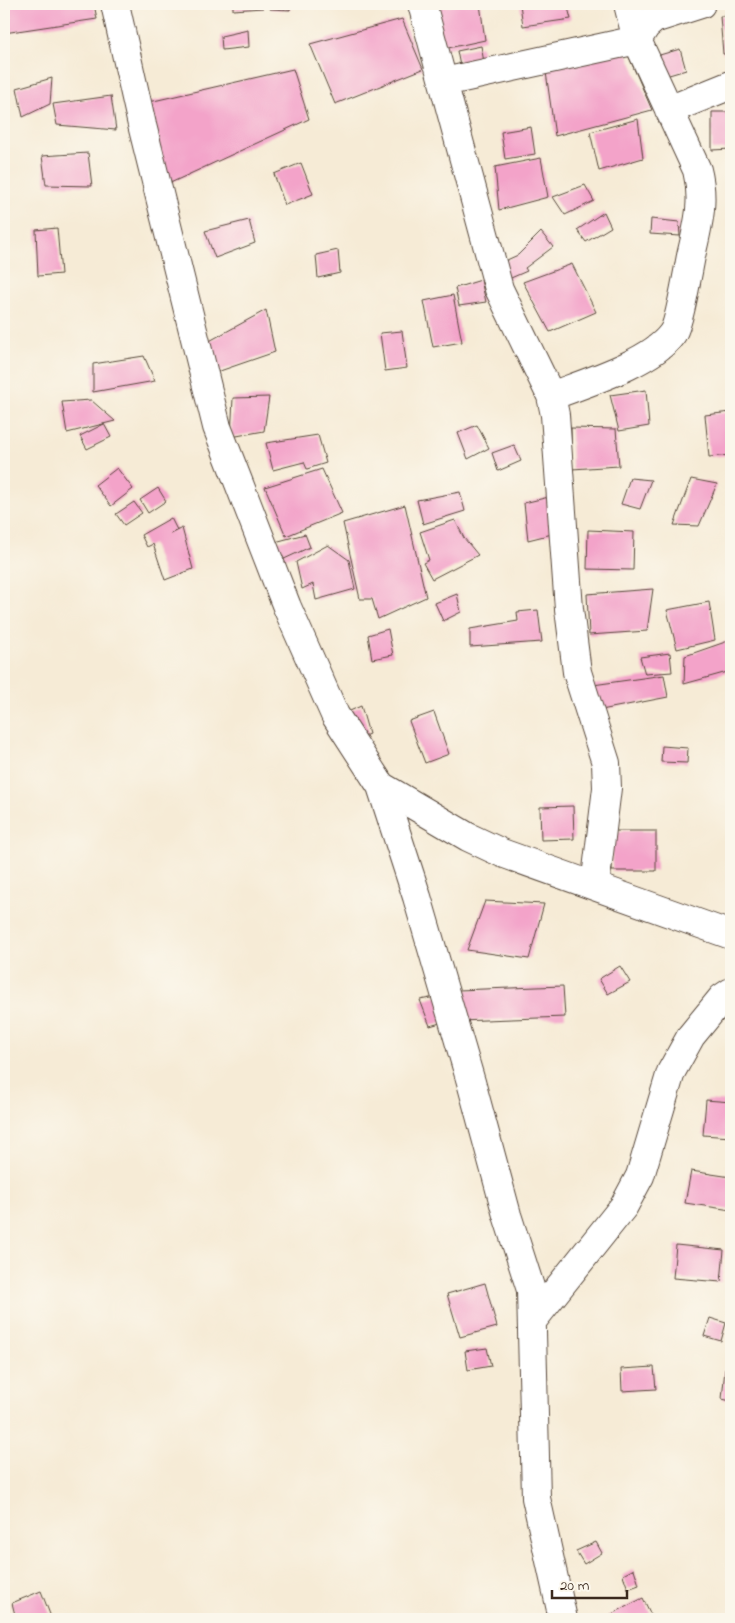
<svg xmlns="http://www.w3.org/2000/svg" width="735" height="1623" font-family="'Indie Flower',sans-serif">
  <rect width="100%" height="100%" fill="#fbf7ec"/>
  <filter id="ink" filterUnits="userSpaceOnUse"><feTurbulence type="fractalNoise" baseFrequency=".02" numOctaves="2"/><feDisplacementMap in="SourceGraphic" scale="10" xChannelSelector="R" yChannelSelector="G"/><feConvolveMatrix kernelMatrix="1 2 1 2 8 2 1 2 1" color-interpolation-filters="sRGB"/></filter>
  <filter id="wash" filterUnits="userSpaceOnUse"><feTurbulence type="fractalNoise" baseFrequency=".0096" numOctaves="4" result="noise"/><feDisplacementMap in="SourceGraphic" scale="20" xChannelSelector="R" yChannelSelector="G"/><feGaussianBlur stdDeviation="1.12" result="paint"/><feColorMatrix in="noise" values="0 0 0 0 0 0 0 0 0 0 0 0 0 0 0 0 0 1.4 0 .05"/><feComposite in="paint" operator="in"/></filter>
  <g filter="url(#wash)">
    <rect width="100%" height="100%" fill="#f6ebd6"/>
    <g id="blocks">
      <path fill="#f3a3c9" d="M4,4H94L97,19L4,33Z
        M233,4H263V8L233,10Z
        M270,4H291L290,10L270,9Z
        M326,4H348V5L326,8Z
        M469,4H480L485,40L439,50L428,8Z
        M520,4H567L571,19L523,26Z
        M720,16H731V54H723Z
        M402,19L423,69L335,104L310,44Z
        M248,30L249,47L222,50L221,36Z
        M481,46L484,62L460,66L457,51Z
        M625,48L652,110L555,136L545,65Z
        M680,49L686,70L659,78L653,57Z
        M293,69L309,119L166,185L145,103Z
        M52,78L50,104L23,117L17,88Z
        M111,96L116,130L57,125L53,104Z
        M712,112H731V149L712,150Z
        M638,119L643,158L599,171L590,132Z
        M531,127L535,154L505,159L501,132Z
        M88,153L92,186L46,185L42,156Z
        M541,158L548,197L499,210L495,167Z
        M301,163L313,194L285,205L274,174Z
        M585,185L594,201L565,215L553,197Z
        M604,212L611,227L586,242L577,230Z
        M651,219L679,222L680,236L650,234Z
        M249,220L255,243L215,258L205,231Z
        M57,228L61,274L38,276L36,230Z
        M541,232L553,247L525,268L527,271L504,281L498,264L518,255Z
        M338,250L340,273L318,278L316,255Z
        M572,264L596,312L550,332L523,282Z
        M481,280L486,302L459,306L455,288Z
        M453,295L462,342L433,347L424,301Z
        M266,310L275,352L217,372L204,344Z
        M402,331L407,368L385,371L380,333Z
        M144,356L155,381L93,392V364Z
        M646,390L649,426L619,431L610,395Z
        M269,397L264,431L231,437L233,398Z
        M91,400L115,421L67,433L62,402Z
        M731,412V455L709,457L705,415Z
        M104,424L111,437L87,449L80,436Z
        M477,425L489,448L468,459L458,433Z
        M571,428L616,429L619,466L572,469Z
        M318,435L326,463L307,469L304,462L273,470L266,443Z
        M514,445L521,461L498,471L492,453Z
        M117,468L133,489L111,506L95,485Z
        M322,469L342,513L286,536L265,487Z
        M630,478L651,480L640,509L621,504Z
        M691,479L717,484L699,526L674,525Z
        M158,488L166,501L148,513L140,500Z
        M460,492L465,511L423,524L417,500Z
        M553,496L556,533L528,540L524,503Z
        M134,502L142,513L124,525L116,514Z
        M405,505L426,597L378,619L372,599H360L343,523Z
        M171,518L177,530L170,534L182,528L193,569L165,580L153,544L147,547L141,535Z
        M455,520L464,538L478,555L432,579L423,563L429,560L420,532Z
        M588,530L634,532L633,570L587,569Z
        M305,534L310,547L282,560L275,542Z
        M328,545L349,560L355,589L316,600L313,584L302,589L296,562Z
        M653,589L647,631L589,635L587,594Z
        M457,594L461,612L443,621L435,603Z
        M709,602L715,640L677,649L667,610Z
        M538,610L542,642L470,647V629L518,621L517,612Z
        M388,629L393,655L372,659L368,635Z
        M731,640V671L684,684L685,656Z
        M670,653L672,672L645,674L640,657Z
        M664,675L668,697L596,711L593,685Z
        M361,706L369,734L355,740L341,715Z
        M434,712L449,754L425,763L409,721Z
        M662,746L688,748L687,763L661,762Z
        M573,806L574,839L541,840L540,807Z
        M612,831H656V871H612Z
        M485,901L544,904L529,959L467,950Z
        M620,966L630,982L608,994L599,979Z
        M563,986L565,1017L459,1021L458,990Z
        M440,996L447,1021L430,1026L420,1000Z
        M706,1100L731,1102V1137L703,1135Z
        M691,1171L731,1177V1210L685,1203Z
        M676,1245L724,1250L721,1282L673,1278Z
        M485,1283L497,1327L460,1337L447,1294Z
        M710,1318L726,1323L721,1341L704,1336Z
        M487,1348L491,1366L468,1370L465,1351Z
        M654,1367L656,1389L622,1391L621,1369Z
        M725,1369L731,1370V1401L722,1399Z
        M596,1542L602,1553L584,1564L576,1551Z
        M634,1569L639,1585L628,1589L623,1575Z
        M41,1591L51,1617L42,1619H16L12,1603Z
        M643,1598L652,1617L647,1619H602Z"/>
    </g>
  </g>
  <g filter="url(#ink)">
    <use href="#blocks" fill-opacity="0" stroke="#57473a" stroke-width="1"/>
    <g fill="none" stroke-linecap="round" stroke-linejoin="round">
      <defs>
        <path id="minor" d="M115,4L142,125L217,427L287,607L335,715L381,786L417,897L471,1082L507,1215L531,1290L536,1498L563,1619
          M422,4L499,289L551,396L555,415L569,609L577,672L606,763L607,788L595,886
          M444,82L637,40L646,26L654,19L701,4
          M669,110L731,85
          M551,396C585,383 651,363 672,334C679,325 688,271 691,256C698,225 705,201 697,170L637,40L628,4
          M381,786L468,837L502,853L731,935
          M533,1320L624,1206L640,1176L671,1072L691,1036L722,998L731,992"/>
      </defs>
      <use href="#minor" stroke="#57473a" stroke-width="30"/>
      <use href="#minor" stroke="#fff" stroke-width="28"/>
    </g>
  </g>
  <rect width="735" height="1623" fill="none" stroke="#fbf7ec" stroke-width="20"/>
  <path d="M552 1590v8h75v-8" fill="none" stroke="#3b2a1e" stroke-width="2.5"/>
  <text x="560" y="1590" font-size="15" fill="#3b2a1e" stroke="#fbf7ec" stroke-width="4" paint-order="stroke">20 m</text>
</svg>
